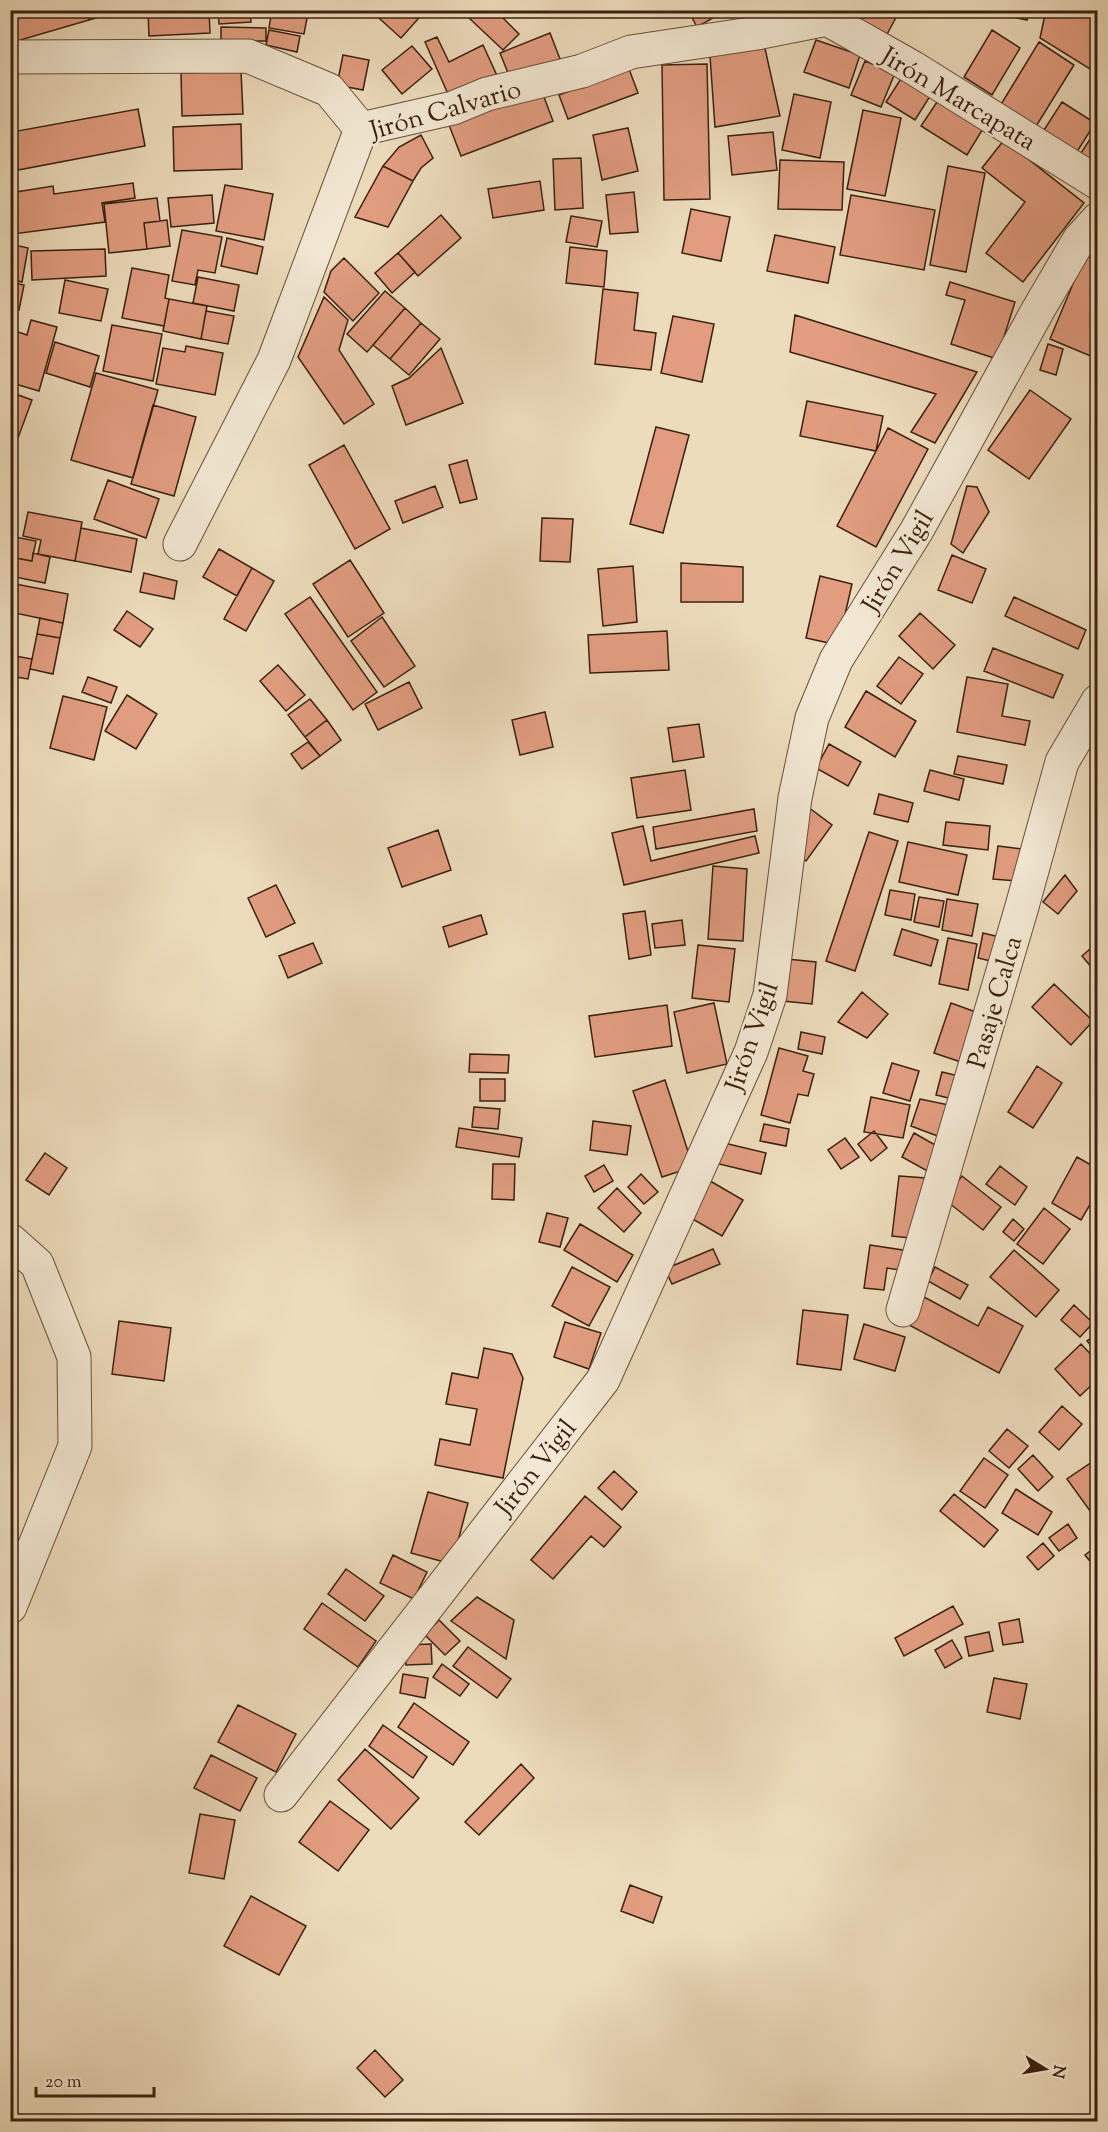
<svg xmlns="http://www.w3.org/2000/svg" width="1108" height="2132" font-family="'Sorts Mill Goudy',serif">
  <rect width="100%" height="100%" fill="#eddcbc"/>
  <filter id="stains"><feTurbulence type="fractalNoise" baseFrequency=".00333" numOctaves="4"/><feColorMatrix values="0 0 0 0 .2 0 0 0 0 .09 0 0 0 0 .02 0 0 0 .5 -.17"/></filter>
  <radialGradient id="worn" r=".72"><stop offset=".6" stop-color="#630" stop-opacity="0"/><stop offset="1" stop-color="#630" stop-opacity=".3"/></radialGradient>
  <path fill="#e29d81" stroke="#3b210f" stroke-width="1.5" d="M10,10H86L89,20L10,43Z
    M86,10H121L89,20Z
    M209,10L210,33L149,36L148,11Z
    M218,10H250L251,22L219,24Z
    M272,10H295L308,13L304,34L269,28Z
    M315,10H337L336,17L314,13Z
    M370,10H426L401,38Z
    M476,10H495L519,34L503,50L469,18Z
    M688,10H727L697,27Z
    M842,10H900L885,38Z
    M980,10H1029L1027,20Z
    M1046,10H1098V74L1040,38Z
    M221,27L266,28V41H221Z
    M269,30L300,36L297,52L266,45Z
    M992,30L1020,48L992,95L964,77Z
    M550,33L562,64L512,83L500,53Z
    M437,37L449,62L483,45L499,80L452,103L425,42Z
    M816,40L860,55L849,88L804,72Z
    M1039,42L1074,65L1035,128L1000,106Z
    M764,44L780,116L715,127L710,56Z
    M412,46L432,69L402,94L382,70Z
    M343,55L369,60L363,90L337,85Z
    M865,61L895,73L881,107L851,95Z
    M707,64L710,199L664,200L662,65Z
    M629,69L638,93L568,119L559,95Z
    M241,71L243,114L182,116L181,73Z
    M904,74L932,93L915,120L886,102Z
    M541,89L553,121L461,156L449,125Z
    M794,94L831,102L820,158L782,150Z
    M939,99L984,127L967,155L921,126Z
    M1062,102L1095,123L1075,155L1042,133Z
    M138,109L145,146L18,170L12,132Z
    M863,110L901,118L885,196L847,189Z
    M241,124L242,169L174,171L173,127Z
    M1098,127V167L1079,156Z
    M628,128L638,171L602,180L593,135Z
    M773,132L777,170L732,175L728,136Z
    M421,135L433,158L421,168L413,181L383,166L399,147Z
    M1004,140L1084,203L1023,282L986,253L1025,202L982,168Z
    M581,158L583,208L555,210L553,159Z
    M780,160L844,162L842,210L778,209Z
    M383,166L413,181L388,227L355,217Z
    M948,166L985,173L966,272L930,265Z
    M540,181L544,210L493,218L488,189Z
    M133,183L135,198L102,203L105,222L13,234L10,193L53,186L54,194Z
    M225,185L273,194L264,240L216,231Z
    M634,192L638,232L610,234L606,195Z
    M212,195L214,223L171,227L168,198Z
    M851,195L935,210L924,270L840,255Z
    M157,198L160,221L144,223L147,249L109,253L104,204Z
    M691,209L730,217L721,261L682,253Z
    M441,215L461,238L418,276L398,253Z
    M571,216L602,221L597,247L566,242Z
    M167,220L170,246L147,249L144,223Z
    M182,230L222,237L215,273L198,270L195,285L172,281Z
    M775,235L835,247L828,283L767,271Z
    M227,238L263,247L257,274L221,266Z
    M1092,238H1098V345L1093,357L1050,339Z
    M10,244L28,248L22,282L10,279Z
    M570,247L607,251L604,287L566,283Z
    M105,249L106,276L32,280L31,251Z
    M398,253L415,272L392,293L375,273Z
    M344,258L379,293L353,321L324,292L331,271Z
    M132,268L169,275L165,298L169,299L164,326L122,318Z
    M198,277L239,285L234,311L193,303Z
    M65,280L108,289L101,321L59,313Z
    M10,282L24,285L19,310L10,308Z
    M950,282L1015,302L997,359L951,344L965,300L946,295Z
    M603,289L638,293L634,330L656,333L651,370L595,364Z
    M385,291L405,308L367,352L347,334Z
    M324,297L348,320L339,350L374,404L344,424L298,357Z
    M169,299L207,306L201,339L163,331Z
    M405,308L421,323L390,359L373,345Z
    M206,311L234,316L228,344L201,339Z
    M10,314L16,316L12,330L27,335L31,320L57,327L39,391L12,383L15,372L10,371Z
    M795,315L977,372L935,443L911,432L936,394L790,352Z
    M673,316L714,324L702,382L661,373Z
    M421,323L440,339L409,375L390,359Z
    M112,325L162,334L153,381L103,371Z
    M55,342L99,356L90,387L46,373Z
    M1048,344L1063,349L1056,375L1040,370Z
    M186,346L223,353L215,395L156,384L163,348L185,352Z
    M441,348L463,403L406,425L392,386L409,378Z
    M96,373L158,390L133,478L71,460Z
    M1030,390L1071,419L1029,479L988,450Z
    M10,392L32,400L15,446L10,445Z
    M807,401L883,416L876,451L800,436Z
    M153,405L196,417L174,496L131,484Z
    M656,427L689,435L663,533L630,524Z
    M888,428L928,449L876,547L837,526Z
    M344,445L390,529L355,549L309,465Z
    M467,460L477,499L460,503L449,465Z
    M108,480L159,499L146,538L94,519Z
    M435,486L443,507L403,523L395,501Z
    M967,486L977,487L989,512L963,553L951,544Z
    M28,512L82,522L75,561L38,554L41,540L23,536Z
    M542,518L573,519L570,562L540,561Z
    M81,528L137,539L131,572L75,561Z
    M10,536L36,541L32,561L10,557Z
    M219,549L252,568L237,596L203,577Z
    M33,553L50,557L45,583L10,576V557L32,561Z
    M952,555L986,569L972,603L938,590Z
    M350,560L384,613L348,637L313,584Z
    M681,563L743,567V602H681Z
    M633,566L637,622L603,626L598,569Z
    M252,568L274,581L246,631L224,619Z
    M144,573L177,581L174,599L140,592Z
    M820,576L852,584L838,645L806,638Z
    M10,583L68,594L63,623L10,612Z
    M310,597L377,692L353,710L285,614Z
    M1014,597L1086,630L1078,649L1005,616Z
    M127,611L153,629L140,647L114,630Z
    M920,613L955,645L933,669L899,636Z
    M382,617L415,666L384,687L351,641Z
    M40,618L63,623L60,638L37,634Z
    M667,631L669,670L590,673L588,635Z
    M37,634L60,638L53,674L30,669Z
    M993,648L1063,675L1053,698L984,671Z
    M10,655L32,659L28,679L10,676Z
    M899,657L923,674L901,704L877,686Z
    M278,665L305,695L286,711L260,681Z
    M88,677L117,687L111,703L82,692Z
    M967,677L1008,684L1002,716L1030,721L1025,745L957,732Z
    M409,682L422,708L378,730L365,704Z
    M866,691L916,721L895,757L845,727Z
    M127,695L157,714L136,749L105,731Z
    M63,696L107,707L94,760L50,748Z
    M310,699L327,720L305,737L288,715Z
    M545,712L553,747L520,755L512,720Z
    M327,720L341,740L320,756L305,737Z
    M699,724L704,757L673,762L668,728Z
    M308,742L320,756L302,769L291,754Z
    M829,744L861,762L848,786L816,768Z
    M958,756L1007,765L1003,784L954,774Z
    M685,770L691,810L637,818L631,778Z
    M930,770L964,779L959,800L924,791Z
    M879,794L913,803L908,822L874,814Z
    M800,801L832,825L806,861L794,852Z
    M754,809L757,831L656,849L653,827Z
    M946,822L990,826L988,850L943,845Z
    M643,826L651,861L755,836L759,853L624,885L612,833Z
    M438,830L451,870L402,887L388,848Z
    M869,832L898,841L855,971L826,961Z
    M908,842L967,855L958,895L899,882Z
    M998,846L1021,849L1017,881L993,879Z
    M713,866L747,869L743,941L708,939Z
    M1065,875L1077,891L1058,914L1043,902Z
    M276,885L295,923L266,937L248,898Z
    M890,890L915,894L911,920L885,915Z
    M919,897L944,901L939,927L914,922Z
    M947,899L978,904L972,936L942,930Z
    M645,911L651,955L629,959L623,914Z
    M481,915L487,934L449,947L443,927Z
    M682,920L685,945L655,948L652,924Z
    M902,929L938,940L931,966L894,955Z
    M983,933L1008,939L1003,964L978,958Z
    M948,938L977,944L968,990L939,984Z
    M1098,942V975L1082,956Z
    M313,943L322,963L288,978L279,956Z
    M698,945L735,949L729,1002L692,998Z
    M787,959L816,962L812,1004L783,1001Z
    M1054,984L1093,1021L1071,1045L1032,1007Z
    M862,992L888,1014L867,1038L838,1022Z
    M714,1003L727,1064L687,1073L674,1012Z
    M951,1003L984,1015L967,1064L934,1053Z
    M667,1005L672,1046L595,1057L589,1016Z
    M801,1032L825,1037L822,1054L798,1049Z
    M779,1048L808,1056L803,1071L814,1074L808,1096L798,1094L790,1123L761,1115Z
    M470,1054L509,1055L508,1073L469,1072Z
    M892,1063L919,1071L910,1101L883,1093Z
    M1037,1066L1062,1083L1033,1128L1008,1112Z
    M942,1072L963,1077L957,1100L936,1095Z
    M480,1079H505V1101H480Z
    M665,1080L693,1167L662,1177L633,1091Z
    M871,1097L910,1105L903,1138L864,1132Z
    M920,1099L949,1105L940,1137L911,1126Z
    M474,1107L500,1109L498,1129L472,1127Z
    M593,1121L631,1126L627,1155L590,1150Z
    M764,1124L789,1129L786,1146L760,1141Z
    M459,1128L522,1138L519,1157L456,1147Z
    M874,1131L887,1148L871,1161L858,1144Z
    M914,1133L944,1150L931,1173L902,1157Z
    M845,1138L859,1157L841,1169L828,1150Z
    M720,1142L766,1153L761,1174L715,1163Z
    M45,1153L67,1168L49,1195L26,1180Z
    M1077,1157L1098,1169V1191L1081,1220L1052,1203Z
    M493,1164H515L514,1200L492,1199Z
    M604,1165L613,1181L594,1192L585,1176Z
    M1000,1166L1027,1187L1015,1205L986,1184Z
    M641,1174L658,1192L644,1204L628,1187Z
    M899,1176L926,1178L919,1239L892,1236Z
    M962,1176L1001,1207L983,1230L944,1199Z
    M705,1178L743,1200L722,1236L684,1214Z
    M617,1188L641,1213L624,1232L598,1208Z
    M1044,1208L1070,1229L1043,1264L1017,1244Z
    M547,1213L568,1218L560,1247L539,1242Z
    M1013,1219L1024,1229L1014,1241L1003,1232Z
    M580,1224L633,1255L617,1282L564,1250Z
    M870,1245L909,1251L906,1271L887,1268L884,1290L864,1288Z
    M713,1249L720,1264L672,1284L665,1269Z
    M1014,1250L1059,1290L1036,1317L990,1277Z
    M572,1267L610,1287L589,1326L552,1306Z
    M935,1267L968,1285L960,1299L928,1281Z
    M924,1297L978,1326L988,1307L1023,1326L999,1373L909,1325Z
    M1074,1305L1093,1323L1080,1337L1061,1320Z
    M803,1310L848,1315L841,1370L797,1364Z
    M119,1321L171,1328L164,1381L112,1374Z
    M565,1322L601,1333L589,1369L554,1357Z
    M864,1324L905,1337L895,1371L854,1359Z
    M1098,1333V1354L1087,1341Z
    M1081,1344L1098,1362V1379L1080,1396L1055,1369Z
    M484,1348L512,1354L523,1378L503,1478L435,1465L440,1439L470,1445L477,1409L446,1404L452,1373L478,1378Z
    M1062,1406L1082,1424L1059,1450L1039,1432Z
    M1007,1429L1028,1446L1009,1468L989,1451Z
    M1033,1455L1053,1477L1038,1491L1018,1469Z
    M984,1458L1008,1475L985,1508L960,1491Z
    M1095,1460L1098,1464V1522L1067,1479Z
    M614,1471L637,1492L622,1510L598,1488Z
    M1016,1489L1052,1512L1038,1535L1002,1513Z
    M428,1492L468,1503L452,1564L411,1553Z
    M954,1494L998,1530L984,1547L940,1511Z
    M585,1496L621,1527L604,1547L591,1536L553,1579L531,1560Z
    M1068,1524L1077,1538L1059,1551L1049,1538Z
    M1043,1543L1054,1556L1038,1570L1027,1557Z
    M1098,1545V1571L1085,1555Z
    M393,1555L427,1572L414,1599L380,1583Z
    M346,1569L384,1596L365,1621L328,1594Z
    M477,1597L514,1620L506,1659L451,1621Z
    M322,1603L376,1641L358,1667L304,1629Z
    M953,1606L963,1624L904,1656L895,1638Z
    M1019,1619L1023,1642L1003,1645L999,1623Z
    M439,1620L460,1641L445,1655L425,1635Z
    M989,1632L993,1651L969,1656L965,1637Z
    M952,1640L962,1658L945,1668L935,1650Z
    M431,1644L432,1664L406,1665L405,1645Z
    M468,1647L511,1679L497,1698L453,1666Z
    M442,1664L469,1684L460,1696L433,1677Z
    M403,1674L428,1678L425,1698L400,1693Z
    M994,1678L1027,1684L1020,1719L987,1712Z
    M414,1703L469,1742L453,1765L398,1727Z
    M238,1705L296,1734L276,1772L218,1742Z
    M383,1725L427,1757L413,1778L369,1746Z
    M365,1749L419,1798L391,1829L338,1780Z
    M211,1755L257,1778L240,1811L194,1788Z
    M521,1764L534,1778L479,1835L465,1822Z
    M330,1801L369,1830L338,1871L299,1842Z
    M200,1814L235,1820L224,1879L189,1873Z
    M630,1885L662,1897L653,1923L621,1911Z
    M251,1896L306,1926L279,1975L224,1946Z
    M375,2050L403,2080L385,2097L357,2068Z"/>
  <g fill="none" stroke-linecap="round" stroke-linejoin="round">
    <defs>
      <path id="minor" d="M827,19L912,67L1098,183
        M10,57L248,56L329,90L361,129
        M180,544L274,360L361,129L453,108L487,94L582,71L631,52L757,33L827,19
        M10,1240L37,1264L74,1357L75,1446L10,1607
        M903,1310L1021,910L1062,762L1098,701
        M281,1795L603,1380L751,1052L770,995L795,798L812,718L836,660L917,530L1038,310L1079,240L1098,219"/>
    </defs>
    <use href="#minor" stroke="#68503a" stroke-width="35"/>
    <use href="#minor" stroke="#f3e8d3" stroke-width="33"/>
  </g>
  <g text-anchor="middle" stroke-width="5" stroke-linejoin="round" paint-order="stroke">
    <g font-size="26" fill="#3b210f" stroke="#f3e8d3">
      <text transform="translate(959 98) rotate(31)" y="9">Jirón Marcapata</text>
      <text transform="translate(445 109) rotate(-16)" y="9">Jirón Calvario</text>
      <text transform="translate(897 561) rotate(-59)" y="9">Jirón Vigil</text>
      <text transform="translate(994 1002) rotate(-74)" y="9">Pasaje Calca</text>
      <text transform="translate(751 1036) rotate(-71)" y="9">Jirón Vigil</text>
      <text transform="translate(535 1467) rotate(-52)" y="9">Jirón Vigil</text>
    </g>
  </g>
  <rect width="1108" height="2132" fill="none" stroke="#eddcbc" stroke-width="36"/>
  <rect x="12" y="12" width="1084" height="2108" fill="none" stroke="#3b210f" stroke-width="3"/>
  <rect x="18" y="18" width="1072" height="2096" fill="none" stroke="#3b210f" stroke-width="1.5"/>
  <g transform="translate(1045 2069) rotate(101)" stroke="#f3e8d3" stroke-width="4.5" paint-order="stroke">
  <path d="M0-4.5L10 22L0 15L-10 22Z" fill="#3b210f"/>
  <text y="-9" font-size="16" font-weight="bold" text-anchor="middle" fill="#3b210f">N</text>
  </g>
  <path d="M36 2087v9h118v-9" fill="none" stroke="#3b210f" stroke-width="3"/>
  <text x="45" y="2087" font-size="18" fill="#3b210f" stroke="#f3e8d3" stroke-width="4.5" paint-order="stroke">20 m</text>
  <rect width="100%" height="100%" filter="url(#stains)"/>
  <rect width="100%" height="100%" fill="url(#worn)"/>
</svg>
